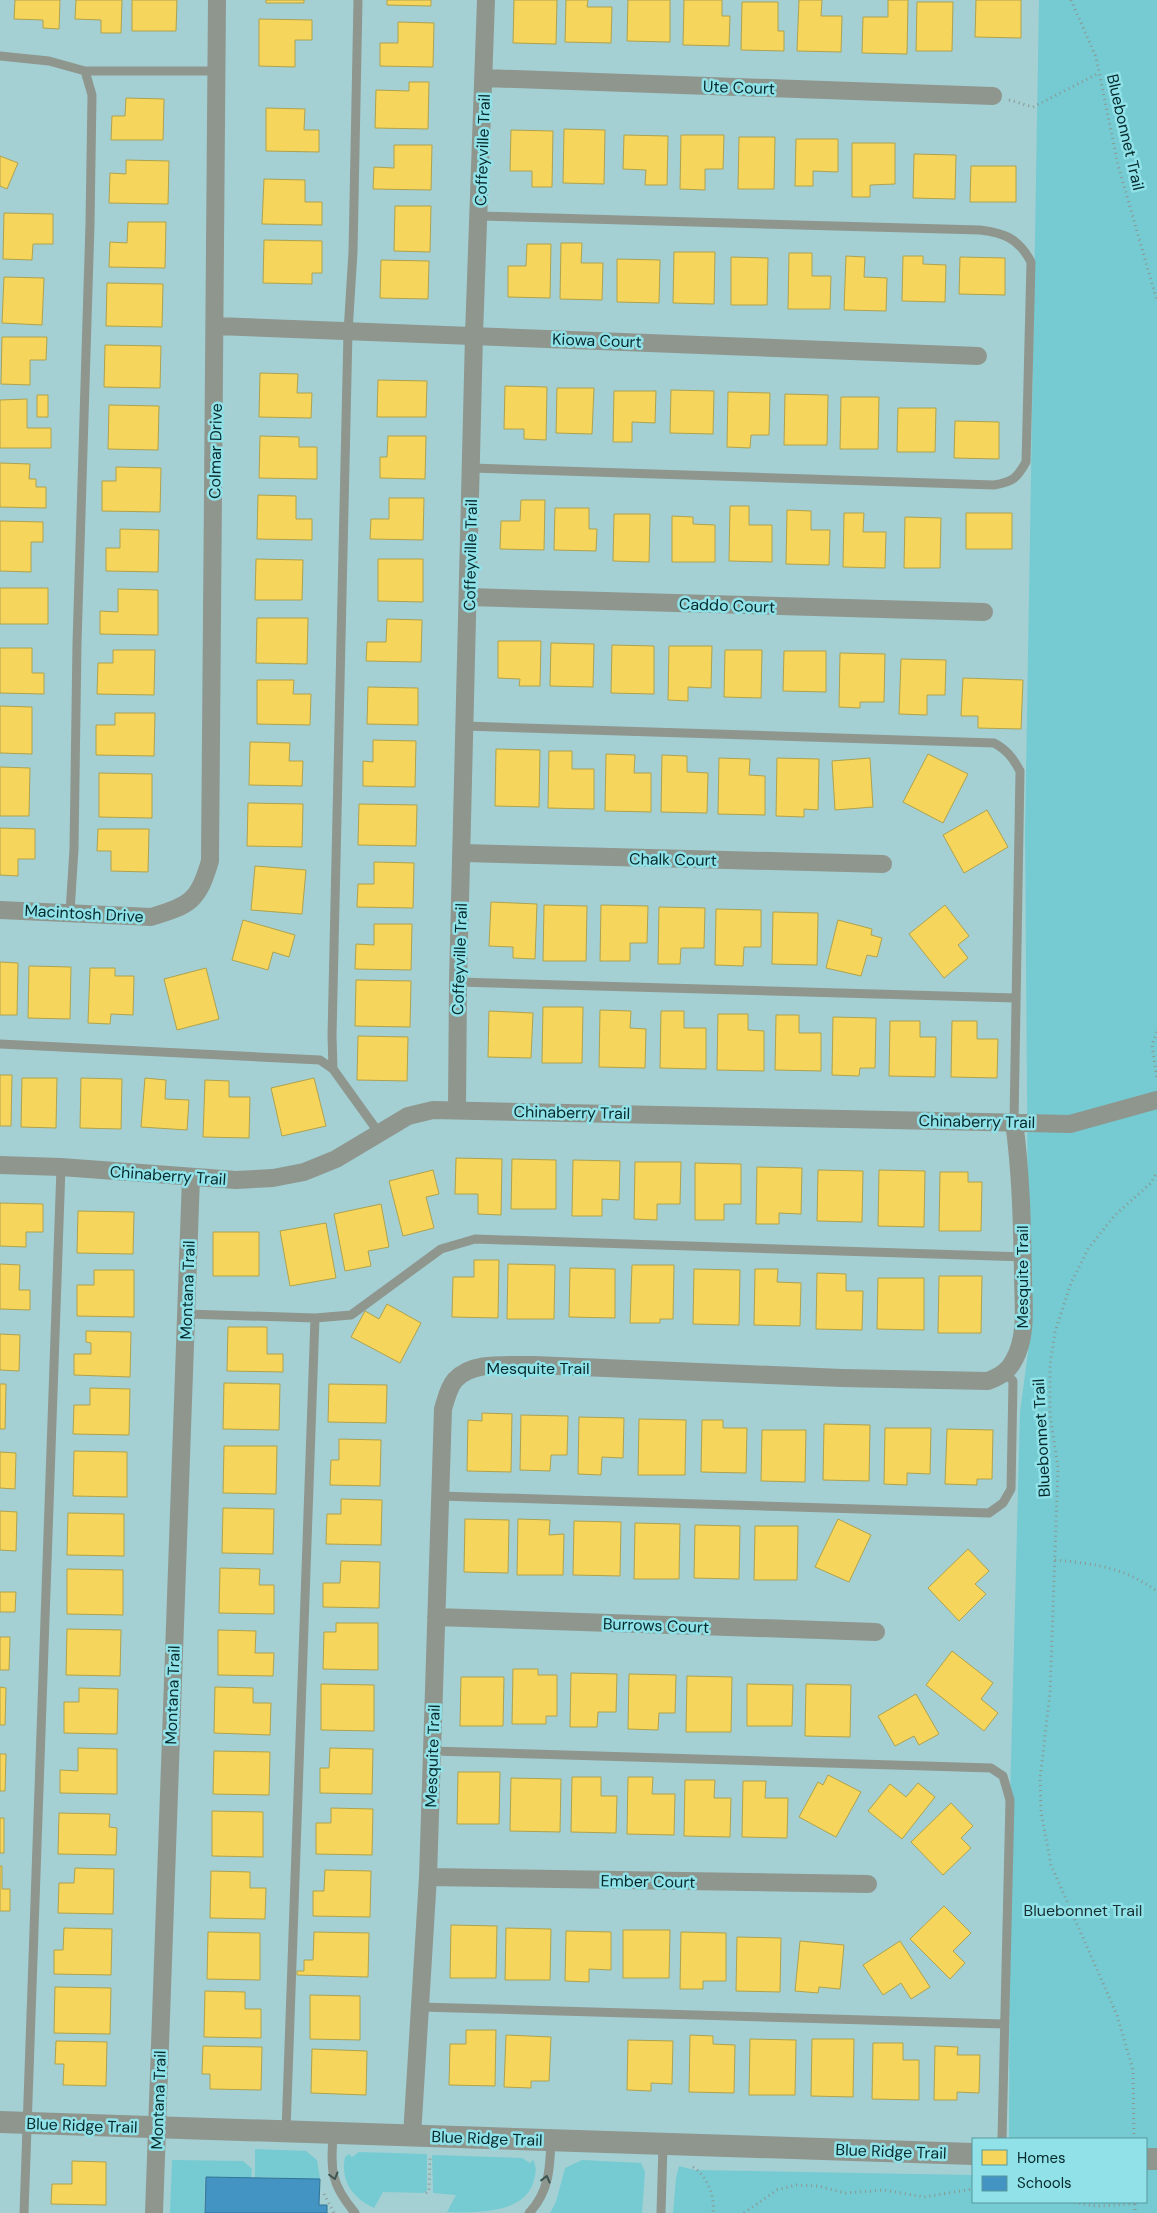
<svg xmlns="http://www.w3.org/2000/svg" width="1157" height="2213" font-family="'DM Sans',sans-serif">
  <rect width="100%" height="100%" fill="#a4d0d4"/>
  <path fill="#75cbd1" d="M1039,0H1157V2213H673L676,2178L679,2166L694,2170L973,2175V2202H1146V2139H1009L1010,1800L1020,1412L1029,1345L1025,833Z
    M255,2149L306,2151L317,2160L320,2179L255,2177Z
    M359,2152L427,2154V2190L424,2193L383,2192L374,2208C353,2198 340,2181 345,2157L349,2154L352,2157Z
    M432,2155L522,2158L530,2163L533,2160C538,2169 535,2177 532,2186C520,2213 477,2213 447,2212L456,2195L433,2193Z
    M172,2160L243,2161L252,2169L251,2178L205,2177L204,2213H170Z
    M582,2160L641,2163L645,2172L642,2213H550L556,2202L565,2168Z"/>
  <path fill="#f6d55c" stroke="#aea24e" d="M15,0H60L59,29L43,28V20L14,19Z
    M76,0H122L121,33H101V20L75,19Z
    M132,0H177L176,31H132Z
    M266,0H304V3H266Z
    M387,0H431V6L387,5Z
    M514,0H557L556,44L513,43Z
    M566,0H588L587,7H612L611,43L565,42Z
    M628,0H670V42L627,41Z
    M684,0H722V16H730L729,46L683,45Z
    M799,0H822L821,16H842L841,52L797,51Z
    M888,0H908L907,54L862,53L863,17H888Z
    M976,0H1021V38L975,37Z
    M742,2H778V31H784V51L741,50Z
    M917,2H953L952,51H916Z
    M259,19L312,20V40H295V67L259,66Z
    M398,22L434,23L433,67L380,66V43H398Z
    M409,82H429L428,129L375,128L376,90L409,91Z
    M126,98L164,99L163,140H111L112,116H125Z
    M266,108L305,109L304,130H319V152L266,151Z
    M564,129L605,130L604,184L563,183Z
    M511,130L553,131L552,187H532V171H510Z
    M624,135L668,136L667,185H645L646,170L623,169Z
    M681,135H724L723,169H705V190L680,189Z
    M739,137H775L774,189H738Z
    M796,139H838V172L813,171V186H795Z
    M852,143H895V184L870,185V197H852Z
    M394,145H432L431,190L373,189L374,167L394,168Z
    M914,154L956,155L955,199L913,198Z
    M0,156L18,163L7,189L0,186Z
    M126,160L169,161L168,204L109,203L110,173L126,174Z
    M971,166H1016V202H970Z
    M264,179L305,180V202H322V225L262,224Z
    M395,206H431L430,252L394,251Z
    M4,213L53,214V244H33L32,260L3,259Z
    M128,222H166L165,268L109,267L110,242L127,243Z
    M264,240L322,241V273H312V284L263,283Z
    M561,243H582L581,263H603L602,300L560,299Z
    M527,244H551L550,298L508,297V266H526Z
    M674,252H715L714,304L673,303Z
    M789,253H812V276H831L830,309H788Z
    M846,256L865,257L864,277L887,278L886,311L844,310Z
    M903,256H923V264L946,265L945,302L902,301Z
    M731,257L768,258L767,305H731Z
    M960,257L1005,258V295L959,294Z
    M617,259L660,260L659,303L617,302Z
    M381,260L429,261L428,299L380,298Z
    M4,277L44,278L42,325L2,323Z
    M107,283L163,284L162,327L106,326Z
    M2,337H47L46,360H30V385L1,384Z
    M105,345L161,346L160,388L104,387Z
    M260,373L298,374L297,393H312L311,418L259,417Z
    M378,380L427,381L426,417H377Z
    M505,386L547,387L546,440L524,439V429H504Z
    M557,388H594L592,434L556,433Z
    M671,390L714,391L713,434L670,433Z
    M614,391H656L655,423L632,422V442H613Z
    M728,392L770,393L769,435H751L750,448L727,447Z
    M785,394L828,395L827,445H784Z
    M37,395H48V417H37Z
    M841,397H879L878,449H840Z
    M27,399V428H51V448H0V400Z
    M109,405L159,406L158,450L108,449Z
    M898,408H936L935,452H897Z
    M955,421L999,422V459L954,458Z
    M260,436L299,437V447H317V479L259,478Z
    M388,436H426L425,479L380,478V457H387Z
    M0,463L30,464L29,479H36V487H46V508L0,507Z
    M116,467L161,468L160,512L102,511V481H116Z
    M258,495L296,496V519H312V540L257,539Z
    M389,498H424L423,540L370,539L371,519H389Z
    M521,500H545L544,550L500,549L501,521H520Z
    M730,506H749V525H772V562L729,561Z
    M555,508H589V529H597L596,551L554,550Z
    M787,510L811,511V530H830L829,565L786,564Z
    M844,513H864L863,532H886L885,568L843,567Z
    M966,513H1012V549H966Z
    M614,514H650L649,562L613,561Z
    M672,516L693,517V524L715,525V562H672Z
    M905,517L941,518L940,568H904Z
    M0,521L43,522V542H31V572L0,571Z
    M120,529L159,530L158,572L106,571V548H120Z
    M256,559L303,560L302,600H255Z
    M378,559H423V602L378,601Z
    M0,588H48V624H0Z
    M118,589L158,590V635L100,634V611L118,612Z
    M257,618H308L307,664L256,663Z
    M387,619L422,620L421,662L366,661L367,642H386Z
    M498,641H541L540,686H519L520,679L498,678Z
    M551,643L594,644L593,687L550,686Z
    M612,645L654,646V694L611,693Z
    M669,646H712L711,688L688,687V701L668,700Z
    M0,648H32V673H44V694L0,693Z
    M113,650H155L154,695L97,694L98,663H113Z
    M725,650H762L761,698L724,697Z
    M784,651H826V692L783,691Z
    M840,653L885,654L884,702H860V708L839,707Z
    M901,659L946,660L945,695H927V715L899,714Z
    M963,678L1023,680L1021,729L978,728V716H961Z
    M257,680H294L293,694H311L310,725L257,724Z
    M368,687L418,688V725L367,724Z
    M0,706L32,707V754L0,753Z
    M115,713H155L154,756L96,755V725H115Z
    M373,740L416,741L415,787L363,786V761L373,762Z
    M250,742L290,743L289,761H303L302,786L249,785Z
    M496,749L540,750L539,807L495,806Z
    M549,751H572V769H594V809L548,808Z
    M606,754L635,755L634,773H651V812L605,811Z
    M928,754L968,774L943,823L903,802Z
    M662,755L687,756V772L708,773L707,813L661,812Z
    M719,758L750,759L749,775L765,776V815L718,814Z
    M777,758L819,759L818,810L804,809V817L776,816Z
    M870,758L873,807L835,810L832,761Z
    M0,767L30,768L29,816H0Z
    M99,773L152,774V818L99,817Z
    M248,803L303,804L302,847L247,846Z
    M359,804L417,805L416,846L358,845Z
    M987,810L1008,847L964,873L943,835Z
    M0,828L35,829V859H18V876L0,875Z
    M98,829H149L148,872L111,871V851H97Z
    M374,862L414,863L413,908L357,907L358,884H374Z
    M255,866L306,870L302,914L251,910Z
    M491,902L537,904L535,959L513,958V947L489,946Z
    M544,905L587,906L586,961H543Z
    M601,905L648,906L647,943H630V961H600Z
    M945,905L969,936L958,945L968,958L944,978L909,934Z
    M659,907L705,908L704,948H681L680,964H658Z
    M716,909L761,910V947H744L743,966L715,965Z
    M773,912L818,913L817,965L772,964Z
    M243,920L295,935L289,957L273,952L268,970L232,960Z
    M838,920L872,929L871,935L882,938L877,957L867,955L861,976L826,968Z
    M374,924H412L411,970L355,969L356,944L374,945Z
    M0,962L18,963L17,1015H0Z
    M29,966L71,967L70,1019L28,1018Z
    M90,968H115V976H134L133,1015L111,1014L110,1024L88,1023Z
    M206,968L219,1019L177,1030L164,979Z
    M356,980L411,981L410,1027L355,1026Z
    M543,1007H583L582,1063H542Z
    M600,1010L631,1011L630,1028L646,1029L645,1068L599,1067Z
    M489,1011L533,1013L531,1058L488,1057Z
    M661,1011H684V1028H706V1069L660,1068Z
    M718,1014H748V1030L764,1031V1071L717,1070Z
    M776,1015H799V1033H821V1071L775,1070Z
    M833,1017L876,1018L875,1068H860L859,1076L832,1075Z
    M890,1021H920V1037H936L935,1077L889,1076Z
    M952,1021H977V1039H998L997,1078L951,1077Z
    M358,1036L408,1037L407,1081L357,1080Z
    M0,1075H12L11,1126H0Z
    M22,1078H57L56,1128L21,1127Z
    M81,1078L122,1079L121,1129L80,1128Z
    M145,1078L166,1080L165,1099L189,1100L187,1130L141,1127Z
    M314,1078L326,1126L282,1136L271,1088Z
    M205,1080L229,1081V1097H250L249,1138L203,1137Z
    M456,1158L502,1159L501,1215L478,1214V1194H455Z
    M512,1159L556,1160V1209H511Z
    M573,1160L620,1161L619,1200L602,1199V1216H572Z
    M635,1162H681L680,1204H657V1220L634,1219Z
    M695,1163L741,1164V1204H724V1220H695Z
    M757,1167L802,1168L801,1214L779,1213V1224H756Z
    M433,1170L439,1194L426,1197L434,1228L403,1236L389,1181Z
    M818,1170L863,1171L862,1222L817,1221Z
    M879,1170L925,1171L924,1227L878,1226Z
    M940,1172H968V1182H982L981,1231H939Z
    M0,1203L43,1204V1232H26V1247L0,1246Z
    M381,1204L389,1247L368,1251L371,1266L345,1271L334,1214Z
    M78,1211L134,1212L133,1254L77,1253Z
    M326,1223L336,1278L290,1286L280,1231Z
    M213,1232H259V1276H213Z
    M474,1260H499L498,1318L452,1317L453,1277H474Z
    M0,1264L20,1265L19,1290H30V1310L0,1309Z
    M508,1264L555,1265L554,1319H507Z
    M632,1265H674L673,1319H660V1323H630Z
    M570,1268L615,1269V1318L569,1317Z
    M694,1269L740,1270L739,1325L693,1324Z
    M755,1269H778L777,1282L801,1283L800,1326L754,1325Z
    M94,1270H134V1317L77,1316V1285H94Z
    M817,1273L846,1274V1291H863L862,1330L816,1329Z
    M939,1276H982L981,1333H938Z
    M878,1278H924V1330L877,1329Z
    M387,1304L421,1323L400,1363L351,1337L365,1311L379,1319Z
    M228,1327H267V1354H283V1372L227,1371Z
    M86,1331L131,1332L130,1377L74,1375V1354H91V1343L86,1342Z
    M0,1334L20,1335L19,1371L0,1370Z
    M224,1383L280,1384L279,1430L223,1429Z
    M0,1384H6L5,1429H0Z
    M329,1384L387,1385L386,1423L328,1422Z
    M90,1388L130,1389L129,1435L73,1434L74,1405H90Z
    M482,1413L512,1414L511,1472L467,1471L468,1420L482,1421Z
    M521,1415L568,1416L567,1455H551L550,1471L520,1470Z
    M579,1417L624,1418L623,1458L602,1457L601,1475L578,1474Z
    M639,1419L686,1420L685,1475H638Z
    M702,1420H723V1428H747L746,1473L701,1472Z
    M824,1424L870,1425L869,1481L823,1480Z
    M885,1428H931L930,1474L907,1473V1485L884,1484Z
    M947,1429L993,1430L992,1479H977V1485L945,1484Z
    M762,1430H806L805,1482L761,1481Z
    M339,1439L381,1440L380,1486L330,1485L331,1460H339Z
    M224,1446H277L276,1494L223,1493Z
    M74,1451L127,1452V1497L73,1496Z
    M0,1452L16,1453L15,1489L0,1488Z
    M341,1499L382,1500L381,1545L326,1544L327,1514H341Z
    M223,1508L274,1509L273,1554L222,1553Z
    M0,1511L17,1512L16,1551L0,1550Z
    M68,1513L124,1514V1556L67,1555Z
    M465,1519L509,1520L508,1573L464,1572Z
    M518,1519L550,1520L549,1535L564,1534L563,1575H517Z
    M838,1519L871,1535L849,1582L815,1567Z
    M574,1521L621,1522L620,1576L573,1575Z
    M635,1523L680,1524L679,1579H634Z
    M695,1525L740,1526L739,1579L694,1578Z
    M755,1526H798L797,1580H754Z
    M968,1549L989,1571L975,1584L986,1594L959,1621L928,1588Z
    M341,1561L380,1562L379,1608L323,1607V1583H340Z
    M220,1568L260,1569L259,1585H274V1614L219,1613Z
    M67,1569L123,1570V1615L67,1614Z
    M0,1592H16L15,1612H0Z
    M336,1623H378V1670L323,1669L324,1632H336Z
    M67,1629L121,1630L120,1676L66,1675Z
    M218,1630L256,1631L255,1653H274L273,1676L218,1675Z
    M0,1637H10L9,1670H0Z
    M952,1651L993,1683L981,1699L998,1713L984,1731L926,1685Z
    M513,1669H538V1675H557V1716H546V1724H512Z
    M571,1673L617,1674L616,1712H598L597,1727H570Z
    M629,1674L676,1675L675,1713H659L658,1730L628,1729Z
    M687,1676L732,1677L731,1732H686Z
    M461,1677H504L503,1726H460Z
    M321,1684L374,1685V1731L321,1730Z
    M747,1684L793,1685L792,1726H747Z
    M806,1684L851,1685L850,1737L805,1736Z
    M0,1687L6,1688L5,1725H0Z
    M215,1687L253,1688V1703H271L270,1735L214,1733Z
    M79,1688L118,1689L117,1734L64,1733V1702H79Z
    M916,1694L939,1734L919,1745L914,1736L895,1746L878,1716Z
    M78,1748L117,1749V1794L60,1793V1770L78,1771Z
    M330,1748L373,1749L372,1794L320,1793V1768H329Z
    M214,1751L270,1752L269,1795L213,1794Z
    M0,1754H6L5,1791H0Z
    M458,1772H500L499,1824H457Z
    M828,1775L861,1792L836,1837L799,1817L818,1782L823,1785Z
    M572,1777H601V1796H617L616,1833L571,1832Z
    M628,1777H653L652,1794H675L674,1835L627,1834Z
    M511,1778L561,1779L560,1832L510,1831Z
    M685,1780H715L714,1798H731L730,1837L684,1836Z
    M743,1781H766L765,1798H788L787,1838L742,1837Z
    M918,1783L935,1797L902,1839L868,1811L890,1784L906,1797Z
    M951,1803L973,1826L961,1838L971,1848L943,1875L911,1842Z
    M331,1808L373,1809L372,1855L316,1854V1823H331Z
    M212,1811L263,1812V1857L212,1856Z
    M59,1813L110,1814L109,1827L117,1828L116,1855L58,1854Z
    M0,1818H4V1853H0Z
    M0,1866H2V1889H10V1911H0Z
    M75,1868L114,1869L113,1914L58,1913L59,1883H74Z
    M325,1870L371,1871L370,1917L313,1916V1891H324Z
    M211,1871L250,1872V1888H266L265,1919L210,1918Z
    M944,1906L971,1933L953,1951L965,1963L950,1979L910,1939Z
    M451,1925L497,1926L496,1978H450Z
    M64,1928L112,1929L111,1975L54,1974V1950H63Z
    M506,1928L551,1929L550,1980H505Z
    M623,1930H670L669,1978H623Z
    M566,1931L611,1932V1970L589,1969V1982L565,1981Z
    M208,1932L260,1933V1980L207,1979Z
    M314,1932L369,1933L368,1977L297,1975V1971H304V1960H313Z
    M681,1932L726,1933V1981H703V1989H680Z
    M737,1937L781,1938L780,1992L736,1991Z
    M800,1941L844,1945L840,1989L819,1987L818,1993L795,1991Z
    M900,1941L930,1987L911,1999L901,1983L883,1995L863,1965Z
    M55,1987L111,1988L110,2034L54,2033Z
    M205,1991L245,1992V2009H261V2038L204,2037Z
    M310,1995L360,1996V2040L310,2039Z
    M466,2030H496L495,2086L449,2085L450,2044H466Z
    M506,2035L551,2037L549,2081H531V2088L504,2087Z
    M690,2035L713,2036V2044L735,2045L734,2093L689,2092Z
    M750,2039L796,2040L795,2095H749Z
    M812,2039H854L853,2097L811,2096Z
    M628,2040L673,2041L672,2084L651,2083V2091L627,2090Z
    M56,2041L107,2042L106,2086L63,2085L64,2064H55Z
    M873,2043H903V2060H919V2100L872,2099Z
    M203,2046L262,2047L261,2090L210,2089V2074H202Z
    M935,2046L958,2047L957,2055H980L979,2093L957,2092V2100H934Z
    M312,2049L367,2051L366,2095L311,2093Z
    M72,2161L106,2162V2205L51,2204L52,2184H72Z"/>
  <path fill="#4393c3" stroke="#307496" d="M206,2177L320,2179L319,2205H327V2213H205Z"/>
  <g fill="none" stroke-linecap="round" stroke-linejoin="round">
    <path stroke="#8b9792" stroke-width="3" stroke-dasharray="1 4" stroke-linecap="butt" d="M1071,0L1096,57L1118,165L1157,301
      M1009,100L1033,107L1099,73
      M1157,1032L1152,1045L1157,1079
      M1055,1560C1097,1564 1122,1567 1157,1591
      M1134,2139L1133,2070L1117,2015L1051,1865L1041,1812L1040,1779L1050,1693L1058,1468L1050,1415V1365L1055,1332L1071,1283L1088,1249L1115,1215L1151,1183L1157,1172
      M693,2167C707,2176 715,2195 713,2213
      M426,2193L429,2191L430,2156
      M324,2194L334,2213
      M1069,2202L1097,2206L1135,2204
      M1135,2204V2213
      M744,2213L777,2190L796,2185L818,2186L845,2193L884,2190L924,2197L973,2189"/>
    <path stroke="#8f968e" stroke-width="9" d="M0,56L49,61L85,71H217
      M472,468L994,485C1013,482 1017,478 1026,462L1031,262C1019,239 1005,233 980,230L479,216
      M464,726L994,743C1007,750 1013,758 1020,771L1014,1122
      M70,912L74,849L77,643L90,224L92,95L85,71
      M458,982L1015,998
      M0,1044L320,1060L333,1069L379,1133
      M333,1069L332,1036L348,332L353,252L358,0
      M186,1314L315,1318L351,1315L441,1249L475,1239L1023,1257
      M440,1496L989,1513L1003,1503L1011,1489L1013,1381L1005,1373
      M432,1751L991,1768L1003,1776L1010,1800L1002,2139
      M420,2007L1004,2024
      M286,2131L315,1318
      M333,2134C331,2171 330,2183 355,2213
      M24,2213L61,1167
      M529,2213C549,2192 550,2169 551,2140
      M661,2213L663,2145"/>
    <path stroke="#8f968e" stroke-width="18" d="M484,78L993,96
      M216,326L978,356
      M469,597L984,612
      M463,853L883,864
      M0,910L151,917C191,905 198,901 210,861L217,0
      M457,1109L458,982L474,335L486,0
      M0,1165L61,1167L236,1180L273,1178L304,1172L336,1159L408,1116L433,1110L1070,1124L1157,1100
      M436,1617L876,1632
      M428,1877L868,1884
      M412,2136L428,1877L443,1409C446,1400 448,1388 455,1380C473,1360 510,1366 534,1365L842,1378L988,1381C1000,1376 1008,1372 1014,1360C1028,1335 1023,1302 1023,1274C1022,1223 1021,1172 1014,1122
      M154,2213L191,1177"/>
    <path stroke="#8f968e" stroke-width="22" d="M0,2122L973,2154
      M1146,2159H1157"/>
  </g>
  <defs><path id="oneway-chevron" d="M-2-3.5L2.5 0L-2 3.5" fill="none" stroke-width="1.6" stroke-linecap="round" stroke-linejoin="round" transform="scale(1.25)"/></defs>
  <g stroke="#3c5553">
    <use href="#oneway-chevron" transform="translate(334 2176) rotate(75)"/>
    <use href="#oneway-chevron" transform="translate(546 2179) rotate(-76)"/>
  </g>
  <g text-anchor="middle" stroke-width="5" stroke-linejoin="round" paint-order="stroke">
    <g font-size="16" fill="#052a2c" stroke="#90e2e8">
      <text transform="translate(739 87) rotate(2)" y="6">Ute Court</text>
      <text transform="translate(1126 132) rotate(77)" y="6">Bluebonnet Trail</text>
      <text transform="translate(482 150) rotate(-88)" y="6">Coffeyville Trail</text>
      <text transform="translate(597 340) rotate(2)" y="6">Kiowa Court</text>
      <text transform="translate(215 451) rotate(-89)" y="6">Colmar Drive</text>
      <text transform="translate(470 555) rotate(-89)" y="6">Coffeyville Trail</text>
      <text transform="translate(727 605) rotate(2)" y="6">Caddo Court</text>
      <text transform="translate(673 859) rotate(1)" y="6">Chalk Court</text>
      <text transform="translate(84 913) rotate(3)" y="6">Macintosh Drive</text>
      <text transform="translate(459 959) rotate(-88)" y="6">Coffeyville Trail</text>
      <text transform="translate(572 1112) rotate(1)" y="6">Chinaberry Trail</text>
      <text transform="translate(977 1121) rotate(1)" y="6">Chinaberry Trail</text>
      <text transform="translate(168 1175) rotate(4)" y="6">Chinaberry Trail</text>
      <text transform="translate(1022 1277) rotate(-90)" y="6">Mesquite Trail</text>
      <text transform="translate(187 1290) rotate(-88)" y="6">Montana Trail</text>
      <text x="538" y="1374">Mesquite Trail</text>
      <text transform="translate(1041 1438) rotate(-93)" y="6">Bluebonnet Trail</text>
      <text transform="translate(656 1625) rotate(2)" y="6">Burrows Court</text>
      <text transform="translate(172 1695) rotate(-88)" y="6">Montana Trail</text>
      <text transform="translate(432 1756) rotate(-88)" y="6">Mesquite Trail</text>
      <text transform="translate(648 1881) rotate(1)" y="6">Ember Court</text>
      <text transform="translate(158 2100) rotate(-88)" y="6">Montana Trail</text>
      <text transform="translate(82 2125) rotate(2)" y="6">Blue Ridge Trail</text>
      <text transform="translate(487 2138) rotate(2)" y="6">Blue Ridge Trail</text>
      <text transform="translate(891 2151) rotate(2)" y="6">Blue Ridge Trail</text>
    </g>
    <g font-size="16" fill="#182f31" stroke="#90e2e8">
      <text x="1083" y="1916">Bluebonnet Trail</text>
    </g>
  </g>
  <rect x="972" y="2138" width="175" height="65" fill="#90e2e8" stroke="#58989d"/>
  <rect x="982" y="2150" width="25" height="15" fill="#f6d55c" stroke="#58989d"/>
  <text x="1017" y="2163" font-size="15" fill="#052a2c">Homes</text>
  <rect x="982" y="2176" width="25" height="15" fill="#4393c3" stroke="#58989d"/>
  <text x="1017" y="2188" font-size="15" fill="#052a2c">Schools</text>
</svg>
